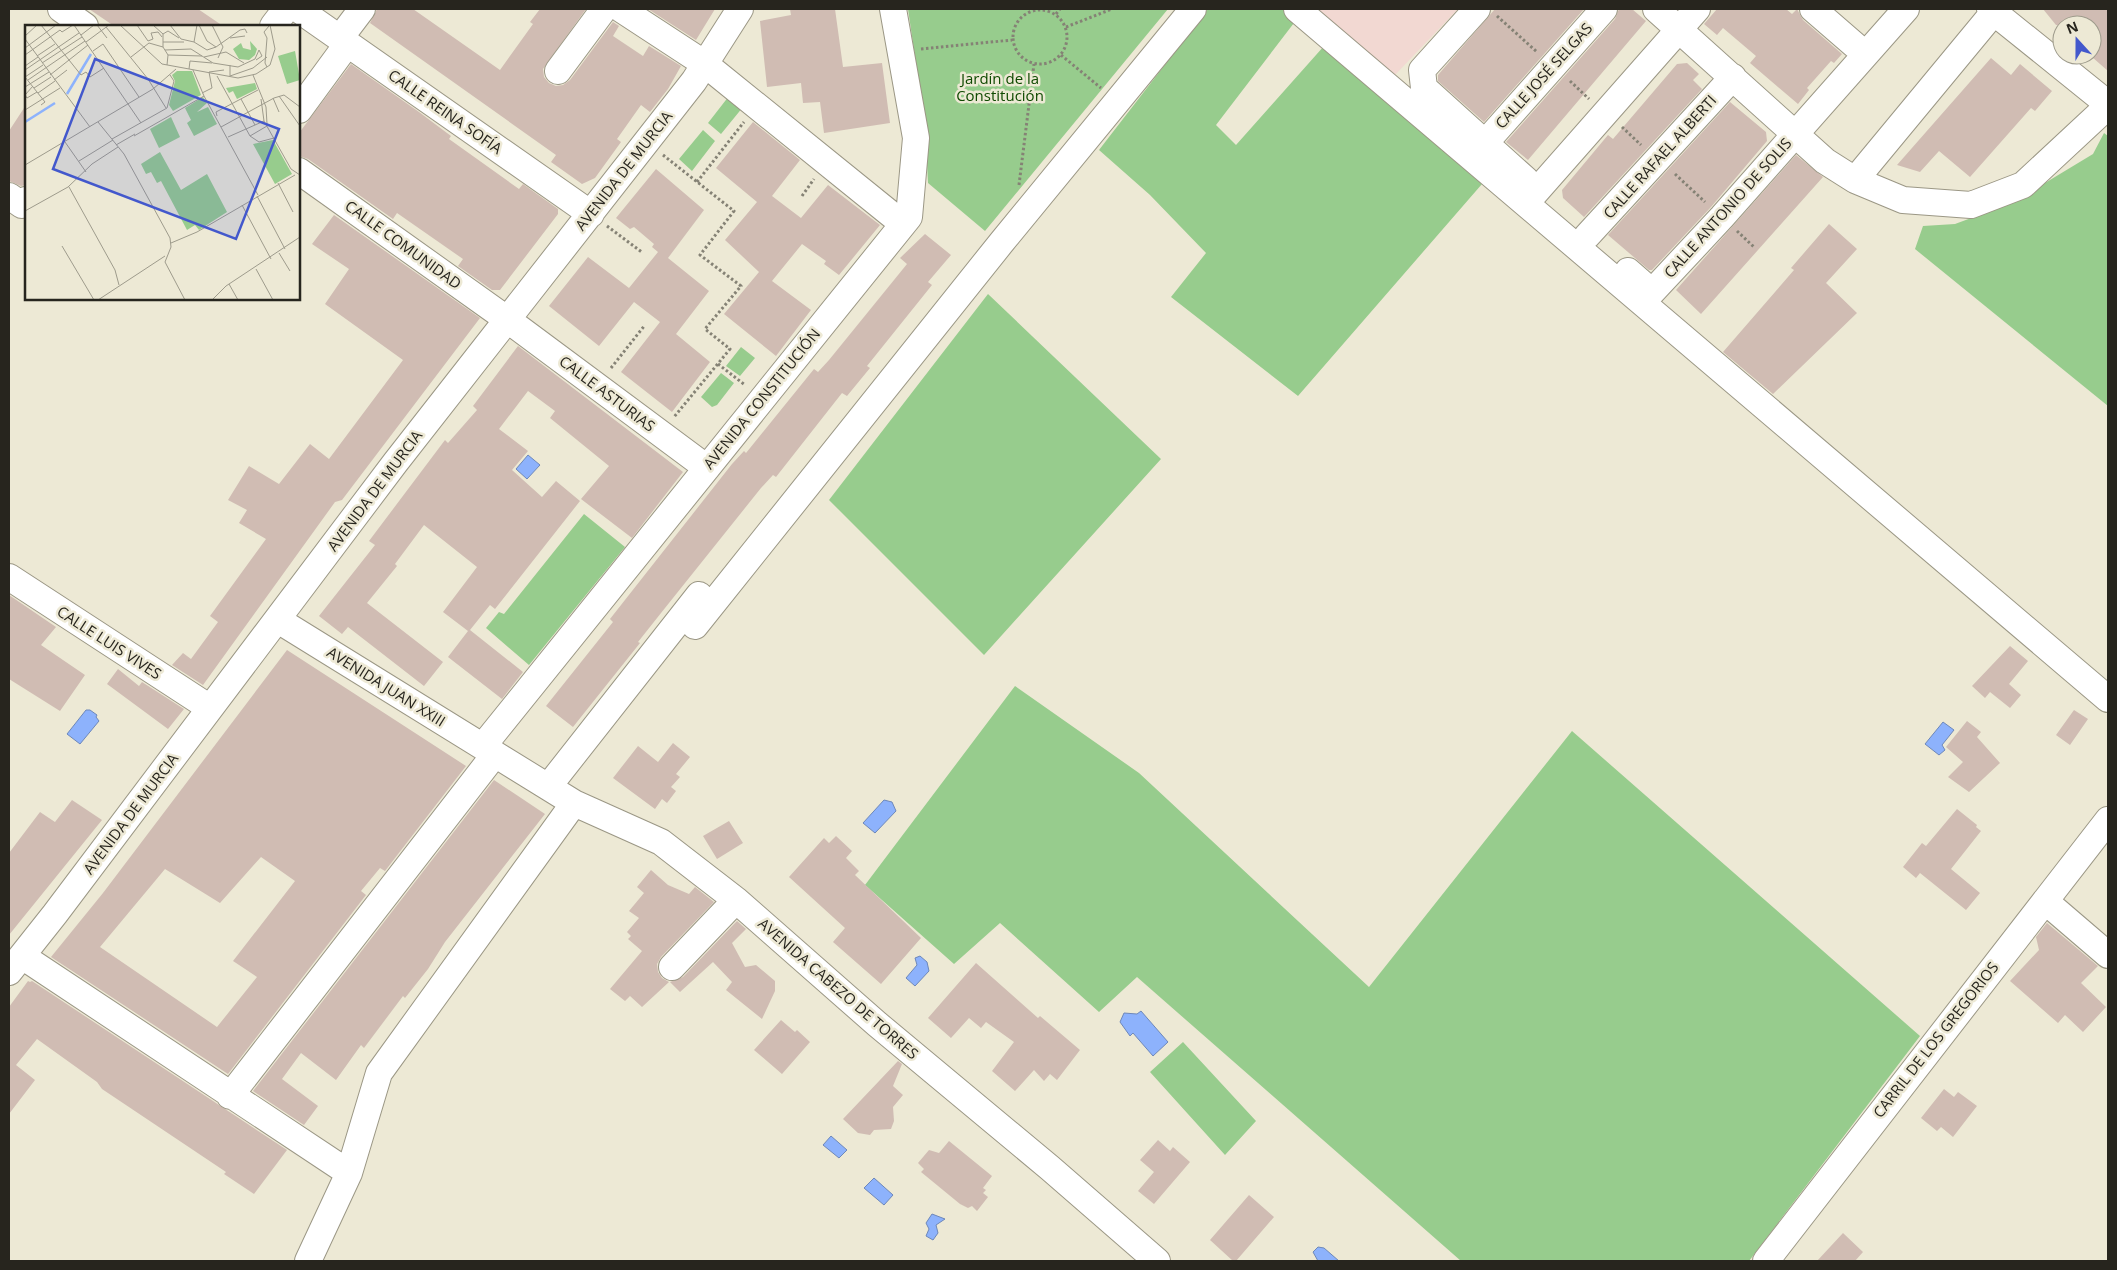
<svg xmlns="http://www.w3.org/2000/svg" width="2117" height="1270" font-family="'Open Sans',sans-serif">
  <rect width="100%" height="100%" fill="#ede9d5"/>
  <path fill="#f2d8d2" d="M1310,9H1458L1394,76Z"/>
  <path fill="#97cc8d" d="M908,9H1168L985,231L928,183L925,125Z
    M1208,9H1283L1297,19L1216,125L1236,145L1324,46L1482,184L1298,396L1171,297L1206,253L1150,195L1099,150Z
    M729,96L743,107L721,134L708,123Z
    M703,130L715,141L692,171L679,159Z
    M2104,133L2108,136V406L1915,249L1923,226L1955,224L1990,211L2040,186L2093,154Z
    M988,294L1161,459L984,655L829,500Z
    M741,347L755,358L740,376L726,366Z
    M721,373L734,383L717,405L712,407L701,397Z
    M584,514L625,547L529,665L486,628L499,612L504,614Z
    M1015,686L1139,773L1369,987L1572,731L1920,1036L1749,1261H1461L1137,977L1099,1012L1000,923L954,964L865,885Z
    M1183,1042L1256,1121L1225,1155L1150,1072Z"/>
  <path fill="#8db2fc" stroke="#6e88b9" d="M528,455L540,465L527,479L516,469Z
    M86,710H90L97,715L96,717L99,721L80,744L67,734Z
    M1943,722L1954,730L1942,745L1945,750L1939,755L1925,744Z
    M884,800L892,802L896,811L875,833L863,823Z
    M920,956L927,962L929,971L915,986L906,978L917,965L915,958Z
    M1141,1011L1168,1042L1153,1056L1133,1033L1130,1036L1120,1022L1124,1013L1137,1014Z
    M831,1136L847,1150L839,1158L823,1145Z
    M874,1178L893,1195L884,1205L864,1188Z
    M932,1214L945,1219L936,1225L938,1233L933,1240L926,1236L929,1229L926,1223Z
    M1318,1247L1324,1248L1339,1261H1318L1313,1252Z"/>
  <path fill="#d0bcb3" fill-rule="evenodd" d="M89,9H198L223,26H114Z
    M377,9H413L500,70L533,24L530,22L540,9H586L543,69L544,77L549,83L556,86L563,85L570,80L613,22L619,26L613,36L643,56L649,46L681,66L668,89L650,112L641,105L617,139L621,142L595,178L582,184L551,162L556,155L370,23Z
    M648,9H715L696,40Z
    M790,9H835L843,67L882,63L890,123L824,133L820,102L803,103L801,83L767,87L760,21L791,15Z
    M1495,9H1584L1484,122L1438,81V75Z
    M1619,9H1632L1646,21L1528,160L1506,142L1615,19Z
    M1717,9H1786L1792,14L1797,9L1803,20L1842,54L1834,63L1831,61L1807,88L1809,90L1798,104L1750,63L1756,56L1723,28L1717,35L1704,24Z
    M2043,9H2108V71L2092,57V25H2056Z
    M1991,58L2011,75L2020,64L2052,91L2035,111L2031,108L1970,177L1939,151L1920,172L1897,165Z
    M1687,63L1699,74L1693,80L1702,89L1584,217L1563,198L1562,190L1608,135L1613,139L1677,64Z
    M351,64L419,112L451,136L449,139L519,189L523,184L558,209V214L500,290H492L458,266L463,259L397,213L393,219L308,159L299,156V133Z
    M1730,102L1766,132L1767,141L1711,207L1652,270H1649L1608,235Z
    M26,105V185L21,186L9,181V131Z
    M753,122L800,160L772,196L801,218L828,185L880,225L839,275L824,264L826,261L802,244L772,281L811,310L776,356L724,314L759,272L725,240L757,202L716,168Z
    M1796,155L1823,177L1701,314L1676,290Z
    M656,169L704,210L668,258L709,291L676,334L710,362L672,412L621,372L660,322L634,302L599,346L549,306L588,257L629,288L658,252L652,247L654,244L634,227L630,229L616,218Z
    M334,215L480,318L342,500L335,502L203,685L172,665L183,653L191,659L218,622L210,616L266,539L239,523L247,510L228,500L249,466L279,484L310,444L329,459L403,360L325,304L349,269L312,244Z
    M1829,224L1857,249L1826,283L1857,313L1773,394L1723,352L1794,270L1791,268Z
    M925,234L951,255L928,282L932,285L867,366L870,368L847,396L842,393L776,477L773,475L761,488L661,613L638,642L640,643L573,727L546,706L613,622L610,619L732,464L744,451L746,453L814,369L818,372L829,360L907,264L900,258Z
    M518,346L683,472L632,538L581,499L609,466L550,418L555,411L528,391L499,429L528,451L512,470L542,497L556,481L580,501L495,609L490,605L470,630L523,672L502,699L448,657L468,631L443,612L477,567L424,525L395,564L397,566L367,603L443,662L424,686L348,627L342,634L319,616L375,545L369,541L445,440L448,443L477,410L473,406Z
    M9,595L56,627L41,645L85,675L60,711L9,679Z
    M2010,646L2028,661L2009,684L2021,695L2010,708L1990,692L1985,698L1972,686Z
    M287,650L466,766L385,871L380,868L361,891L366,895L228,1074L51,957L103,893ZM261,857L295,881L233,961L257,977L217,1027L100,947L165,869L220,903Z
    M118,669L139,686L142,682L184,709L168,729L107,684Z
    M2074,710L2088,719L2070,745L2056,735Z
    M1967,721L1981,732L1977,737L2000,763L1969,792L1948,777L1963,762L1946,747Z
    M673,743L690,757L676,774L680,777L671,787L676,791L667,803L662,799L655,809L613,778L638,746L658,762Z
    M494,780L545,814L445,942L428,969L405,998L403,996L364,1048L361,1045L336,1080L301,1053L282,1079L318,1106L304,1125L253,1091Z
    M72,800L102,820L9,935V853L40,812L55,822Z
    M1957,809L1977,825L1976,827L1981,831L1951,869L1980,893L1966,910L1920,873L1916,878L1903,867L1922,843L1926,846Z
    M729,821L743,843L717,859L703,836Z
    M836,836L852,851L846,858L859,871L855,875L921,938L881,984L833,942L845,928L789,877L824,838L829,843Z
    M651,870L668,885L689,894L695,887L714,902L661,957L657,964L658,972L662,978L669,982L642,1007L630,996L625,1001L610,989L642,951L628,939L631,936L627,932L639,918L629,911L644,893L637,887Z
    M737,921L746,929L732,943L745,967L756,965L775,981V991L762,1019L726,990L732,982L713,962L680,992L670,982L683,977Z
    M2047,923L2098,966L2081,983L2106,1007L2083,1032L2065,1015L2058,1023L2010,981L2039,950L2036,937Z
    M976,963L1038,1018L1040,1016L1080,1050L1057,1080L1050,1074L1044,1081L1034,1070L1015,1091L992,1071L1014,1042L986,1022L981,1028L969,1018L951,1038L928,1018Z
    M28,981L30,982L32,981L287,1150L254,1194L224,1174L226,1172L102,1089L97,1082L37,1039L16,1065L35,1080L9,1114V1007Z
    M781,1020L795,1032L797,1030L810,1042L782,1074L754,1050Z
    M898,1061L902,1064L893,1086L903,1095L893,1107L894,1121L891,1129L874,1130L870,1135L858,1133L843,1119Z
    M1944,1089L1954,1097L1958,1092L1977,1106L1953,1137L1941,1127L1937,1131L1921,1118Z
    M1158,1140L1170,1151L1173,1147L1190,1162L1154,1204L1138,1191L1154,1172L1140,1160Z
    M949,1141L992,1176L983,1188L986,1190L983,1193L988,1197L977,1211L972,1206L968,1208L960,1204L921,1172L924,1169L918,1163L929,1150L939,1153Z
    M1249,1195L1274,1217L1236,1261H1233L1210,1240Z
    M1843,1233L1863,1252L1855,1261H1817Z"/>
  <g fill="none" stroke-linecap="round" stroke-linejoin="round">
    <defs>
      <path id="minor" d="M61,9L85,26
        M298,9L591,214
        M621,9L705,64L903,224
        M1297,9L2108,699
        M1477,9L1422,70L1424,88L1526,180
        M1656,9L1825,161L1855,180L1903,200L1971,205L2023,185L2108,106
        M1813,9L1865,54
        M1990,9L2108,104
        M273,26L286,9
        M340,38L362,9
        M558,71L604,9
        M299,110L348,43
        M1485,143L1604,9
        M299,171L508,320L707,468
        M1855,180L1994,12
        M9,196L22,205L26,200
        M1527,202L1697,9
        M1587,236L1733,77
        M1628,271L1652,292L1722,217L1906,9
        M9,577L210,708
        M278,620L574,803L661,842L736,900L877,1024L1050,1168L1157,1261
        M695,626L1001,243L1193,9
        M483,746L909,217L916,138L893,9
        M548,787L699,595
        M2045,901L2108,955
        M22,956L349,1173
        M672,967L736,900
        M9,972L55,914L395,463L694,81L740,9
        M230,1096L495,754
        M308,1261L349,1173L379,1073L574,803
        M1766,1261L2108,820"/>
    </defs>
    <use href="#minor" stroke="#9b9785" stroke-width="28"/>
    <path stroke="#858275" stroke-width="3" stroke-dasharray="2.5 2.5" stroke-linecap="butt" d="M1013 37a27 27 0 1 1 54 0a27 27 0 1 1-54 0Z
      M1056,14L1060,9
      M1497,16L1537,52
      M1066,27L1112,9
      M921,49L1012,40
      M1061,55L1101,88
      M1570,81L1589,99
      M1622,127L1641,145
      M663,155L734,211L700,255L741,286L705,329L730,349L674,417
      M1675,174L1705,202
      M697,182L744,122
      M1019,185L1034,64
      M802,196L814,179
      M607,226L643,253
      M1737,231L1755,248
      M718,364L745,385
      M611,368L645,325"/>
    <use href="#minor" stroke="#fff" stroke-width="26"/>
  </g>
  <g text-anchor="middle" stroke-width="5" stroke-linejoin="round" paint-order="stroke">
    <g font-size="15" fill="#27251e" stroke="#ede9d5">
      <text transform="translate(1544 76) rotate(-48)" y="5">CALLE JOSÉ SELGAS</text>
      <text transform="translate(445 112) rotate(35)" y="5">CALLE REINA SOFÍA</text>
      <text transform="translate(1660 157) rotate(-48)" y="5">CALLE RAFAEL ALBERTI</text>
      <text transform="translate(624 171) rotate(-52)" y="5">AVENIDA DE MURCIA</text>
      <text transform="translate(1728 208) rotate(-48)" y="5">CALLE ANTONIO DE SOLIS</text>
      <text transform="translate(403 245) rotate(36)" y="5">CALLE COMUNIDAD</text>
      <text transform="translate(607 394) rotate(37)" y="5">CALLE ASTURIAS</text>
      <text transform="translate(762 399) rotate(-51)" y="5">AVENIDA CONSTITUCIÓN</text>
      <text transform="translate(375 491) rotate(-53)" y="5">AVENIDA DE MURCIA</text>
      <text transform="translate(109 643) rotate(33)" y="5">CALLE LUIS VIVES</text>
      <text transform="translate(386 687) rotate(32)" y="5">AVENIDA JUAN XXIII</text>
      <text transform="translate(131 814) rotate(-53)" y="5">AVENIDA DE MURCIA</text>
      <text transform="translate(838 989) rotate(41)" y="5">AVENIDA CABEZO DE TORRES</text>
      <text transform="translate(1936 1040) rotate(-52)" y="5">CARRIL DE LOS GREGORIOS</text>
    </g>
    <g font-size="15" fill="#0f4a01" stroke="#ede9d5">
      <text x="1000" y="84">Jardín de la<tspan x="1000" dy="17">Constitución</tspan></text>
    </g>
  </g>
  <g transform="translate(25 25)">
    <rect width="275" height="275" fill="#ede9d5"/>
    <path d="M225,16L232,24L230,30L224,35L214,34L208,24L216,18L218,23L226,25ZM270,26L275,55L262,59L253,31ZM152,46H167L176,70L148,86L144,80L150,56L147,50ZM230,58L232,64L212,74L208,66L204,68L201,63ZM178,72L182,78L172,87L183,82L192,99L169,111L162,98L166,95L160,83ZM146,92L155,112L134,123L125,104ZM248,115L267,149L250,159L228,119ZM135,127L156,165L182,149L202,187L174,205L170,200L162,205L136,156L132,158L126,147L121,149L116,139Z" fill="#97cc8d"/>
    <path fill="none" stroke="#8db2fc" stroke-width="2.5" d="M42,69L66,29M0,97L30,78"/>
    <path fill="none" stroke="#9e9b8c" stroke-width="1" d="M16,0L56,50L61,47L65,52L79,43M49,0L116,98M72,0L82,13M95,0L137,39L213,53L231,49L245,40L250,24L245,0M112,0L123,16M128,0L138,9V22M145,0L156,14L169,17M172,0L169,17L182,25L191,22M174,0L182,16L191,22L215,5L220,4L222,8M187,0L198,22L193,33M81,2L123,54L141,83M138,9L143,6L154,13M56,10L69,0M0,11L12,0M205,13L220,11M0,14L65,102M123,16L128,14L126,8L133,7L137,12M61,17L84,0M138,17H159M0,23L31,0M140,25L166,24L188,38L213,42L230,34L234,25L237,31L231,35M68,26L78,19L114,72M0,30L35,5L37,7L48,0M143,30L177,31M12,31L30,19M106,32L124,18L138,22L143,30L142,40M179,32L201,27L219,38M17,38L57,12M205,40V51L228,43L242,32M0,41L13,32M242,42L240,38L242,13L239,7L244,1M164,44L165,36L187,38M0,45L54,8M168,45L179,71L233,170M25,50L63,20M228,50L241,82L242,99M192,51L225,111L234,117L249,113M3,55L60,16M29,55L42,45M8,61L0,70L2,73L12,67M0,62L24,47M9,63L26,52M13,68L30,56M177,68L187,63L184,47L199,45M254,71L275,101M248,73L254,87M216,74L230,100M236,74L239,96L266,144L275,150M16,80L20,77L0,52L18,40M0,85L35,63M192,91L191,87L233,65M73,97L99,129L145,213L146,222L140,237L160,275M196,102L249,73L259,70L275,82M109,111L179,71M225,111L242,101M203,112L239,96M87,114L142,83L149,56L145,50M40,117L61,147M91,120L110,109M54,136L88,115M0,140L128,64L151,44M253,158L268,187M44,162L90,245L94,260M232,171L260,224M217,180L246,234M0,186L43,162L67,139L93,122M146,218L172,207L270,150M37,221L69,275M254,228L265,246M231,244L248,275M204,259L213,275M73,275L140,231M187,275L201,261L275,212"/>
    <path fill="#4358cc" fill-opacity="0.15" stroke="#4358cc" stroke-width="2.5" d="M70,34L254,104L211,214L28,144Z"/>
    <rect width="275" height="275" fill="none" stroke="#27251e" stroke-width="2.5"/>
  </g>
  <rect width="2117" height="1270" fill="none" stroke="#27251e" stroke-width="20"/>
  <g transform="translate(2077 40) rotate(339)"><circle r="24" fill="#ede9d5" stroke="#9e9b8c"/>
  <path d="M0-4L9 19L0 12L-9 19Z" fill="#4358cc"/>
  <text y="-8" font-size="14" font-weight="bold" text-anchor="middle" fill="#27251e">N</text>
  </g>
</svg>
